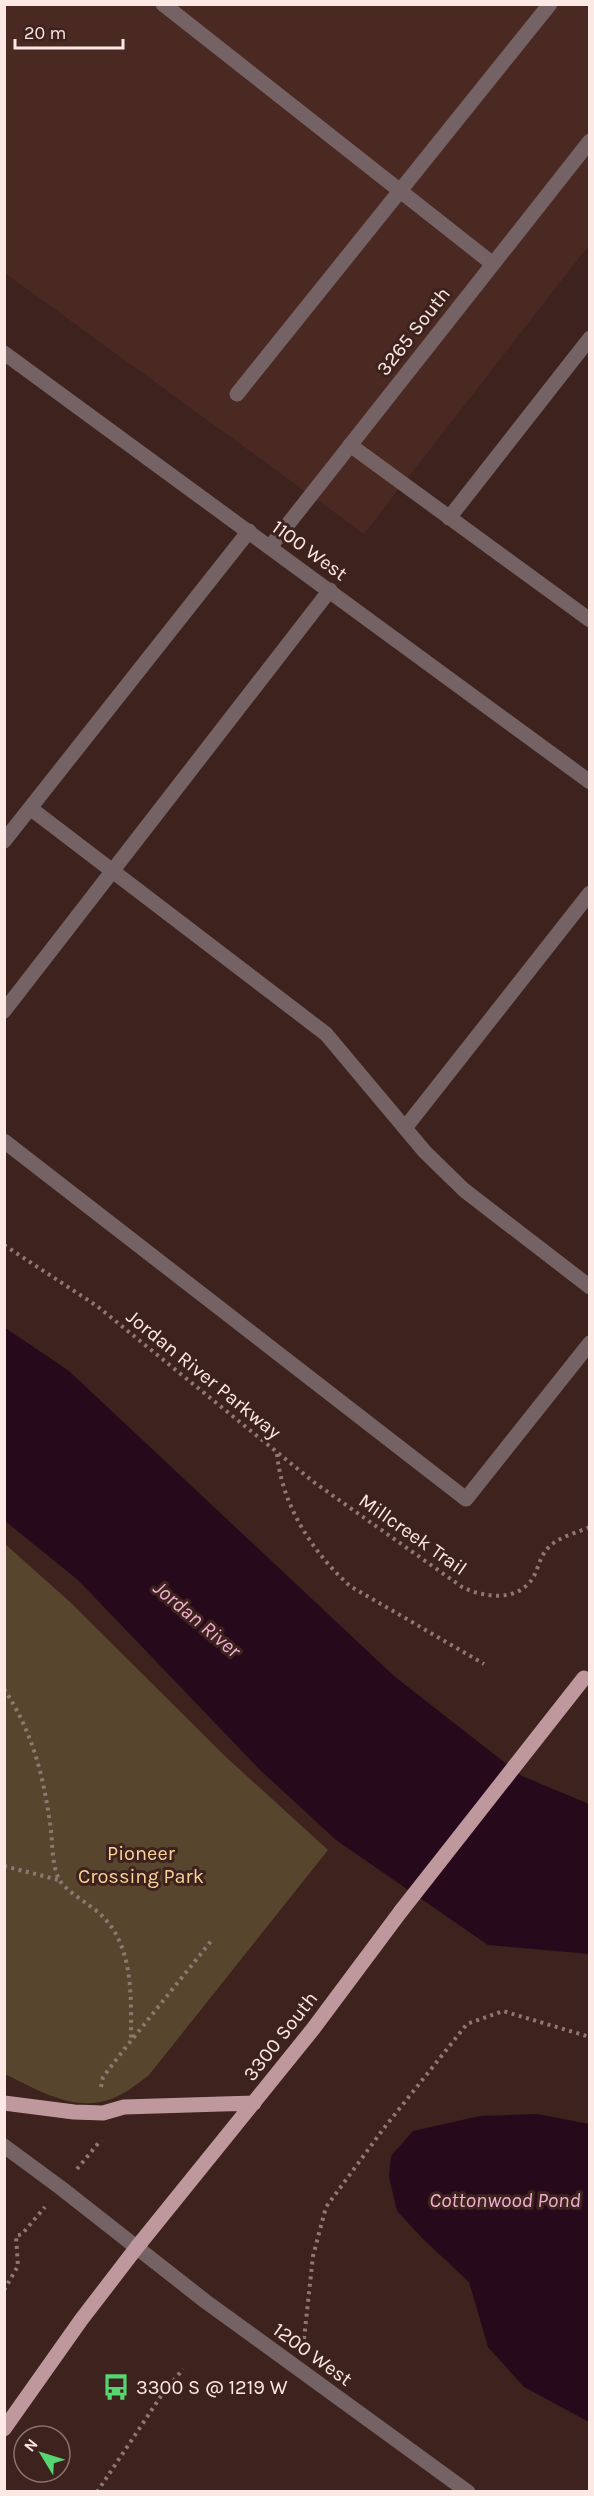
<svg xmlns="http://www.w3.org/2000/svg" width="594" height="2496" font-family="Karla,sans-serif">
  <rect width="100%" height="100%" fill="#3d221d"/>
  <path fill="#4b2923" d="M5,5H589V245L364,534L5,273Z"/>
  <path fill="#57462d" d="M5,1544L69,1601L227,1758L328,1850L149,2075C140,2082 131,2089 122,2094C81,2117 42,2092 5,2074Z"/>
  <path fill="#260a1b" d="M4,1327L69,1371L394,1676L522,1776L589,1804V1954L488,1945L336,1840L259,1769L78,1580L5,1521Z
    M537,2114L589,2124V2422L524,2387L488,2347L469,2282L424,2240L397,2211L389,2177L391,2156L413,2131L480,2116Z"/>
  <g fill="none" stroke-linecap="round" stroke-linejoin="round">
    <path stroke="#8f7772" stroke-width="4" stroke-dasharray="3 4.5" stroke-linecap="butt" d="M4,1245L97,1306L315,1483L462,1587C480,1596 511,1602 528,1584C538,1575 538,1558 548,1548C558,1537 576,1533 590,1527
      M277,1454C282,1505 312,1552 350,1586L484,1664
      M4,1689C32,1731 43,1774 50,1823C53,1841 51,1860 58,1877C62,1889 89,1904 99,1913C134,1944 131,1996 131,2038
      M4,1866L59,1880
      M101,2087L103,2077L122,2052L212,1940
      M77,2169L101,2140
      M4,2290L18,2266L16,2236L22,2234L45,2207
      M304,2339L313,2256L326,2207L384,2128L467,2024L503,2011L590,2037
      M97,2492L161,2396L183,2369"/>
    <path stroke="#746264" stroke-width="15" d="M163,4L493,264
      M237,394L550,4
      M350,445L590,620
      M449,518L590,338
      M30,808L326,1034L425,1152L464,1190L590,1287
      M4,841L249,531
      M4,1011L330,590
      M405,1128L590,893
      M4,1141L466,1499L590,1343"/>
    <path stroke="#746264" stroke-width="15" d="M4,353L590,782
      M270,547L590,141"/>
    <path stroke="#746264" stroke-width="15" d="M4,2146L61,2188L205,2301L468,2492"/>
    <path stroke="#bf989e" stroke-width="15" d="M4,2103L74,2112L103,2113L124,2107L254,2103
      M4,2429L81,2320L137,2247L313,2029L401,1911"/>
    <path stroke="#bf989e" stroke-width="15" d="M401,1911L584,1678"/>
  </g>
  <defs>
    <symbol id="bus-bare" viewBox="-9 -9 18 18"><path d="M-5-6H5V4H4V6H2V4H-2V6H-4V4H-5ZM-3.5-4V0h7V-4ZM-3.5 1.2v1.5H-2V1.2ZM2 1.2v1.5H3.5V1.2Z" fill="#56d671" stroke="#3d221d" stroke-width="2.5" paint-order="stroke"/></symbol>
  </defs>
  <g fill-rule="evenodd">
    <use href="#bus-bare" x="97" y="2368" width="38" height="38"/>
  </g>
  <g text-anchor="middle" stroke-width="6" stroke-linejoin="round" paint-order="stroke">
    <g font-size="20" fill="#fce8e4" stroke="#3d221d">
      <text transform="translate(413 331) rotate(-52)" y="7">3265 South</text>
      <text transform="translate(310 550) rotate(36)" y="7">1100 West</text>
      <text transform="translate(204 1374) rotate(39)" y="7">Jordan River Parkway</text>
      <text transform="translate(413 1534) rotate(35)" y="7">Millcreek Trail</text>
      <text transform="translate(280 2036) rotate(-52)" y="7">3300 South</text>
      <text transform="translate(313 2354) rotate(36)" y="7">1200 West</text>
    </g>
    <g font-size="20" fill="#f9d39a" stroke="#3d221d">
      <text x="141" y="1860">Pioneer<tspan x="141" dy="23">Crossing Park</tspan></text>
    </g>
    <g font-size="20" fill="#fce8e4" stroke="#3d221d" text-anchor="start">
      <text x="136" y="2394">3300 S @ 1219 W</text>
    </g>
    <g font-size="21" font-style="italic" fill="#eeafd1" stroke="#3d221d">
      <text transform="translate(197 1619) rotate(40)" y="7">Jordan River</text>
      <text x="505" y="2207">Cottonwood Pond</text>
    </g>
  </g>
  <rect width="594" height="2496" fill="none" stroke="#fce8e4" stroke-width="12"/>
  <g transform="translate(42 2454) rotate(308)"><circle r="28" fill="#3d221d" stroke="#89716d" stroke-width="1.5"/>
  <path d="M0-4.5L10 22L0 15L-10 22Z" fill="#56d671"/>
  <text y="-9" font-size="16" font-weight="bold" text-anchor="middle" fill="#fce8e4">N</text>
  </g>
  <path d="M15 39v9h108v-9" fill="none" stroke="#fce8e4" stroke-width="3"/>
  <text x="24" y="39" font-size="18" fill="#fce8e4" stroke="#3d221d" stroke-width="4.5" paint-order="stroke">20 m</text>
</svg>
